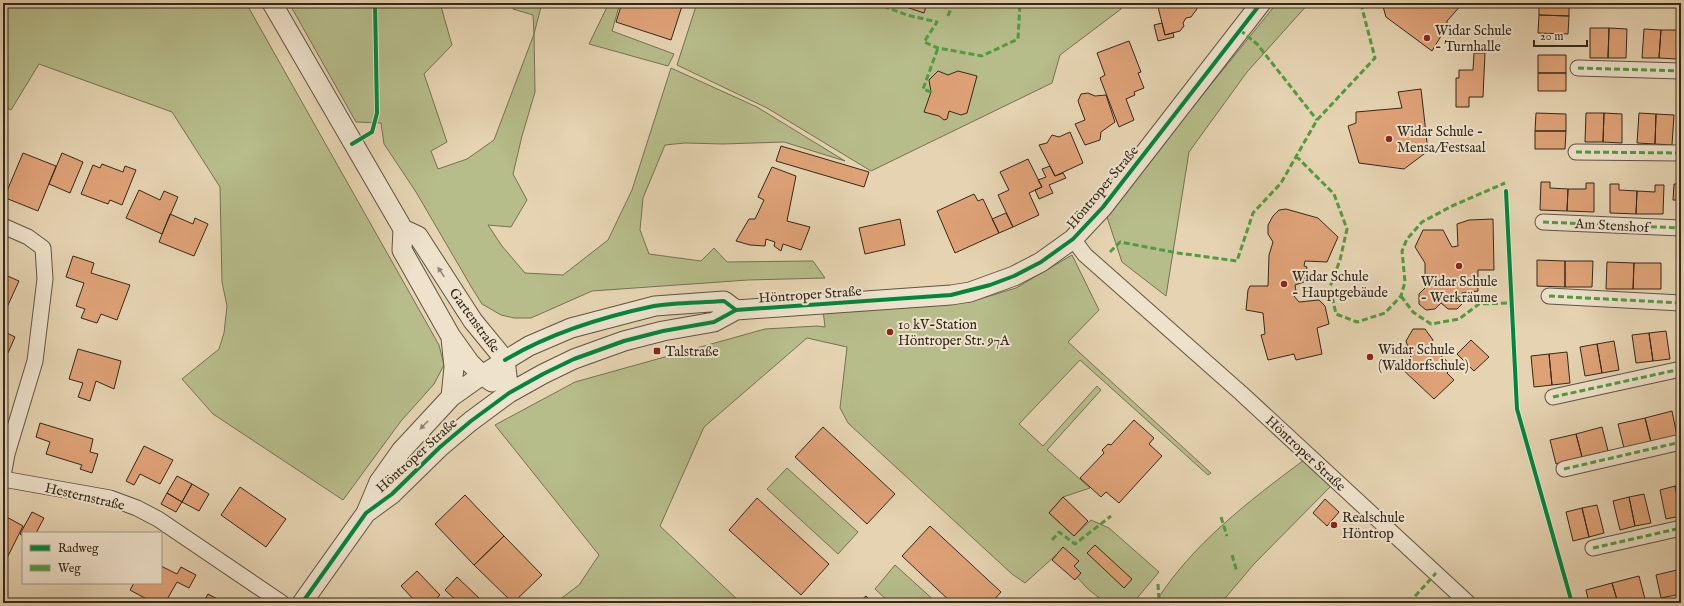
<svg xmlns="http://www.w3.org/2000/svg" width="1684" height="606" font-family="'IM FELL English',serif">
  <rect width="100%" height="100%" fill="#e5d3b1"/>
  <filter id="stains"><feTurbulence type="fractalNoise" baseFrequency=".005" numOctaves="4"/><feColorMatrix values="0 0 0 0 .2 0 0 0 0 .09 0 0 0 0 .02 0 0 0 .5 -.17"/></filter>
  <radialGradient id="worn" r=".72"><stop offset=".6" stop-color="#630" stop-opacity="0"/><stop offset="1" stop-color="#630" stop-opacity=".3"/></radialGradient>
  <path fill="#b6bc8a" stroke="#757252" d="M3,3H246L439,345L444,365L434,384L401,421L343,500L213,414L182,379L219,349L224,333L227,306L222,282L220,187L172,112L39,64L11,110L3,106Z
    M289,3H440L452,45L424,74L447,142L431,151L438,169L467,159L494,140L534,34L533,15L513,9V3H542L534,34L535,92L522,136L513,174L527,200L511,227L488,225L502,246L525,273L563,275L608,240L632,190L671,68L757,107L845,161L784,142L723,144L685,143L665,145L643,198L640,230L649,254L701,261L714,248L727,262L813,261L825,278L748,280L592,291L531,318H514L501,315L482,304L472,288L416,192L384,144L381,123L356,122Z
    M609,3H620L612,31L674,54L668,66L589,44Z
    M697,3H1120L1121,9L1060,55L1052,83L871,171L767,108L677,65Z
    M1277,3H1309L1247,72L1189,152L1166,296L1122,262L1106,214Z
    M1072,255L1099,310L1068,342L1211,473L1208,475L1080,360L1019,424L1043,446L1097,386L1101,390L1047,450L1090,488L1063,497L1049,513L1074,536L1091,520L1109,528L1159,572L1133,603H1106L1089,590L1056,555L1025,583L1012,574L848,423L840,408L847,347L807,338L704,427L660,526L741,603H555L579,585L599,555L495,425L575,382L765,329L817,326L825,327L823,310L970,302L1016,288Z
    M1304,460L1332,485L1254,564L1221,603H1155C1192,544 1249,501 1304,460Z
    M787,468L858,532L838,554L767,489Z
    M895,565L937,603H890L875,589Z"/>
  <path fill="#dfa277" stroke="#34291a" d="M622,3H683L671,40L616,22Z
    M894,3H927L924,13Z
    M931,3H948L946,8Z
    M1157,3H1195L1197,9L1191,17L1186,18L1183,23L1184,26L1180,31L1165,35Z
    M1382,3H1463L1447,21V26L1432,51L1386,17Z
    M1539,3H1569V16L1539,15Z
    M1539,15L1569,16L1568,34L1538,33Z
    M1162,23L1165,35L1173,33L1174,37L1158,41L1154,25Z
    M1590,28H1609L1608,58H1590Z
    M1609,28L1627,29L1626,58H1608Z
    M1644,29L1661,30L1659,58H1642Z
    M1661,30H1678L1677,59L1659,58Z
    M1129,41L1141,72L1138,73L1144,88L1134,92L1135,95L1126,99L1134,120L1119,127L1100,78L1105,75L1097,53Z
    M1474,53H1485L1483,97H1469V107H1456V78H1459V70H1473Z
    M1538,55H1566V73H1538Z
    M938,71L948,75L958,71L977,76L967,113L961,115L949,111L947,119L944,120L939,116L924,112L931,92L929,80Z
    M1538,73H1566V91H1538Z
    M1421,89L1428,151L1404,169L1359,163L1348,126L1356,123V112L1402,108L1398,92Z
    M1088,93L1095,96L1106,95L1115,122L1101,132L1100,140L1085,145L1075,124L1085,120L1078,101L1081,94Z
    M1536,113L1566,114V131H1535Z
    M1586,113H1604L1603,142H1585Z
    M1604,113L1622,114V143L1603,142Z
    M1639,113L1656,114L1655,144L1637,143Z
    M1656,114L1674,115L1672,145L1655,144Z
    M1535,131H1566L1565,149H1535Z
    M1070,132L1083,163L1055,176L1039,145L1047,143L1052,135L1059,137Z
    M781,146L869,172L864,187L776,161Z
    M23,153L56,166L38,211L3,197V189L7,191Z
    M62,153L83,162L70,193L49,184Z
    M1028,159L1042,187L1029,193L1039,215L1013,227L998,195L1009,190L1000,172Z
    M102,164L123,172L125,166L136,170L122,205L110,200L108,204L81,194L93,165L100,168Z
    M1050,166L1055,176L1063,173L1066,178L1049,185L1053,193L1039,199L1035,190L1042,187L1038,180L1046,177L1042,169Z
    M772,167L796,176L787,221L810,227L801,250L783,244L781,251L774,246L775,242L766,239L765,246L750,245L736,241L749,219H755L764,200L758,197Z
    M1541,182H1550V188L1568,189L1567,211L1540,210Z
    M1586,183H1594V212L1567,211L1568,189H1586Z
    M1610,184H1619V190L1637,191L1636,214L1610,213Z
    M1674,184H1681V200H1673Z
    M1655,185H1664L1663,214H1636L1637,191L1655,192Z
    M139,190L160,200L164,191L178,197L162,234L126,218Z
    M974,194L978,201L983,199L999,233L955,253L937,211Z
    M1286,209L1318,218L1338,237L1327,262L1305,261L1304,266L1307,267L1304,282L1295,285L1296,291L1294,296L1299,302L1319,300L1325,306L1329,324L1317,328L1322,354L1296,360L1294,354L1268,360L1261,335L1265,334L1263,313L1246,310L1248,290L1250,286H1268L1269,255L1273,242L1268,234V225L1273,216L1279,210Z
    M1006,213L1013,227L999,233L992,219Z
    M170,214L193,224L195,218L208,224L194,256L159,242Z
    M900,219L905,245L865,254L859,228Z
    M1493,219L1494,270H1478V291L1462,293L1463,303L1457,309H1448L1441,303L1435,309L1426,310L1419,304V294L1425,288V263L1415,247L1423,230H1443L1452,247L1458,246L1457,224L1469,220Z
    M73,256L94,263L91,273L130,285L117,320L101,314L97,323L81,318L85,309L76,306L84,283L66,277Z
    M1537,260L1565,261V287L1537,286Z
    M1565,261H1593L1592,287H1565Z
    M1607,262L1634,263L1633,289H1606Z
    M1634,263H1661V289H1633Z
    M3,274L19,281L3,316Z
    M1413,329H1425L1433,340L1431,346L1453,367L1447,373L1454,380L1434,399L1400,367L1411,356L1406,341Z
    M3,331L15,337L8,353L3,350Z
    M1666,331L1670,359L1653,361L1649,333Z
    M1649,333L1653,361L1636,363L1632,335Z
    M1471,340L1489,357L1474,371L1457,354Z
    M1614,341L1619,370L1602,373L1597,344Z
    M1597,344L1602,373L1585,376L1580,347Z
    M78,349L121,361L114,389L96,381L90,401L78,397L83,383L69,379Z
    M1567,352L1570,383L1552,385L1549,354Z
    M1549,354L1552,385L1534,387L1531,356Z
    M1672,411L1677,436L1651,442L1645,418Z
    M1645,418L1651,442L1624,448L1618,424Z
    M1134,420L1154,438L1149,444L1162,456L1119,503L1106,492L1101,497L1080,478L1104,453L1102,450L1108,444L1111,445Z
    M40,423L93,439L90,452L98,454L92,473L80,469L82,465L46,454L50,442L36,437Z
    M823,427L895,494L867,524L795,457Z
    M1602,427L1608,451L1582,457L1576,434Z
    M1576,434L1582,457L1556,464L1550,440Z
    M144,446L173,460L160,484L140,474L134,485L126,481Z
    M177,476L192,484L182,502L167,493Z
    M192,484L209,494L199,511L182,502Z
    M1681,485V511L1675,486Z
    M1675,486L1681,516L1666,519L1660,490Z
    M240,487L286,519L266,547L221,515Z
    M167,493L182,502L176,512L161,504Z
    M1644,494L1651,523L1635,526L1629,497Z
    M465,495L504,536L474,565L435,524Z
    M1063,497L1088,521L1074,536L1049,513Z
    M1629,497L1635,526L1620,530L1613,501Z
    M757,498L829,564L801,595L729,530Z
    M1325,499L1339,512L1327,526L1313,513Z
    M1597,505L1604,533L1589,537L1582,508Z
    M1582,508L1589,537L1573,541L1566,512Z
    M32,512L44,518L36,533H23V536L20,534Z
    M3,515L23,526L7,558L3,556Z
    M930,526L1001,592L991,603H952L902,556Z
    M504,536L542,575L513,603L474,565Z
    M1095,545L1132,579L1124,588L1087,553Z
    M1063,547L1079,561L1074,566L1081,573L1075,580L1052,560Z
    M161,566L177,574L181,567L196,575L189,588L177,582L165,603H151L152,602L130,590L134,583H161Z
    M1681,569V594L1661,598L1656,575Z
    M417,571L440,595L435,600L438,603H414L415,601L401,586Z
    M1639,576L1645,599L1629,603H1618L1612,583Z
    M457,577L479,598L475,603H459L445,590Z
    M1612,583L1618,603H1589L1586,590Z
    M208,594L225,603H203Z
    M866,596L873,603H858Z"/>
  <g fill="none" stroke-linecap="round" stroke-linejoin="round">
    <defs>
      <path id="minor" d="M1578,68L1681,71
        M1576,152L1681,153
        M1543,222L1681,228
        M3,226L28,237L43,248L45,279L35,361L7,454L3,476
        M1073,239L1085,255L1241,393L1468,603
        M1549,296L1681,303
        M1553,397L1681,369
        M1564,469L1681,442
        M3,479L110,498L137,508L158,519L282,603
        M1593,548L1681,528"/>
      <path id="tertiary" d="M272,3L403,229L418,236L473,321L505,360L509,393
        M403,229L402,250L450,335L470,363L482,375L492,382
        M451,338L454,367L451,397
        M366,513L392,494L440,447L471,421L509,393L543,374L574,359L624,341L663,331L714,322L736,310L951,295L970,292L1014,276L1041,262L1073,239L1103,207L1261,3
        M302,603L366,513L379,482L401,451L451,397L482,375L529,346L571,328L655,306L724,301L736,310"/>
    </defs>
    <use href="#minor" stroke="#605440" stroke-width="17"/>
    <use href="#tertiary" stroke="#605440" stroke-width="21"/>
    <use href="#minor" stroke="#eee2cc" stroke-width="15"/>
    <use href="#tertiary" stroke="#eee2cc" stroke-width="19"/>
    <path stroke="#519c3e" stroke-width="3" stroke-dasharray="6 3" stroke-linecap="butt" d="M875,3L907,15L937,22L924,42L938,48L982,56L1018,39L1020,3
      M948,16L953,3
      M1240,30L1257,44L1317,120
      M1578,68L1681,71
      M931,92L923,89L938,48
      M1576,152L1681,153
      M1296,156L1334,194L1347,229L1340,260L1330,287L1336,314L1357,322L1385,313L1401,296L1405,282L1402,251L1407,239L1422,222L1452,206L1505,183
      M1543,222L1681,228
      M1110,252L1120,242L1178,253L1237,261L1253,213L1281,183L1317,120L1375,58L1362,8
      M1401,296L1413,312L1431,324L1459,319L1479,304L1510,303
      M1549,296L1681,303
      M1553,397L1681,369
      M1564,469L1681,442
      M1221,517L1227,536
      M1052,540L1059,532L1075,544L1111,516
      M1593,548L1681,528
      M1232,555L1237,572
      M1158,584L1159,600
      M1409,603L1436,573"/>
    <defs>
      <path id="cycleway" d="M352,144L372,132L377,113L375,3
        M1506,191L1517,409L1572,603
        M505,360C550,333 602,317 654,306C676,302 701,303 724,301L736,310
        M302,603L366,513L392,494L440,447L471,421L509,393L543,374L574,359L624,341L663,331L714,322L736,310L951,295L990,285L1014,276L1041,262L1073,239L1103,207L1261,3"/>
    </defs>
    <use href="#cycleway" stroke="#eee2cc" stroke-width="6"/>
    <use href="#cycleway" stroke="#00873e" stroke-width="4"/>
  </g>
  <defs><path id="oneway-solid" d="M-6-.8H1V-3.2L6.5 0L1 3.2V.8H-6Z"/></defs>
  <g fill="#918673">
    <use href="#oneway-solid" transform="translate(441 272) rotate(-123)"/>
    <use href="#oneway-solid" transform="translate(424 425) rotate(134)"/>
  </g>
  <g fill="#8f2418" stroke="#eee2cc" stroke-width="1.5">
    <circle cx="1427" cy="38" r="4"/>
    <circle cx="1389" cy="139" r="4"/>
    <circle cx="1459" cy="266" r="4"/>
    <circle cx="1284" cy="284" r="4"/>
    <circle cx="890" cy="332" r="4"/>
    <rect x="653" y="347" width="8" height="8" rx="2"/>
    <circle cx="1370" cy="357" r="4"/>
    <circle cx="1334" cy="525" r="4"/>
  </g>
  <g text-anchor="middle" stroke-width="4" stroke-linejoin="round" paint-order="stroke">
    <g font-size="14" fill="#34291a" stroke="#eee2cc" text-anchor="start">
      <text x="1435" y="35">Widar Schule<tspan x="1435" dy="16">- Turnhalle</tspan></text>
      <text x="1397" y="136">Widar Schule -<tspan x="1397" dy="16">Mensa/Festsaal</tspan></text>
      <text x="1292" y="281">Widar Schule<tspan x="1292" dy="16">- Hauptgebäude</tspan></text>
      <text x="1459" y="286" text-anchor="middle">Widar Schule<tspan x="1459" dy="16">- Werkräume</tspan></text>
      <text x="898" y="329">10 kV-Station<tspan x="898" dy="16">Höntroper Str. 97A</tspan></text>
      <text x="1378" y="354">Widar Schule<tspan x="1378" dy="16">(Waldorfschule)</tspan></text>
      <text x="665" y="356">Talstraße</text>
      <text x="1342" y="522">Realschule<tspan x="1342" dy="16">Höntrop</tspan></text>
    </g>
    <g font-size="14" fill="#34291a" stroke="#eee2cc">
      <text transform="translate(1102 187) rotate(-50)" y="5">Höntroper Straße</text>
      <text transform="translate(1612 225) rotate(3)" y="5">Am Stenshof</text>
      <text transform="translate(810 294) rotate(-4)" y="5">Höntroper Straße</text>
      <text transform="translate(475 320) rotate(54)" y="5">Gartenstraße</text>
      <text transform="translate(1306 453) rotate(43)" y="5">Höntroper Straße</text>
      <text transform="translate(416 455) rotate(-42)" y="5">Höntroper Straße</text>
      <text transform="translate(85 496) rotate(13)" y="5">Hesternstraße</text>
    </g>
  </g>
  <rect width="1684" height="606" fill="none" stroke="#e5d3b1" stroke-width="16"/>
  <rect x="4" y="4" width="1676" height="598" fill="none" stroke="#34291a" stroke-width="2"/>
  <rect x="8" y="8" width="1668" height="590" fill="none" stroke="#34291a"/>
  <rect x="22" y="532" width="140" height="52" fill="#eee2cc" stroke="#a49885"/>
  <rect x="30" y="545" width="20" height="6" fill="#00873e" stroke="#a49885"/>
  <text x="58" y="552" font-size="12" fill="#34291a">Radweg</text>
  <rect x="30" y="565" width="20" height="6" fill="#519c3e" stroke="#a49885"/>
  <text x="58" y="572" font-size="12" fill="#34291a">Weg</text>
  <path d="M1534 40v6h53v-6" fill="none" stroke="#34291a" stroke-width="2"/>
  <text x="1540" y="40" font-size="12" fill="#34291a" stroke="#eee2cc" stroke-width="3" paint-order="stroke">20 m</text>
  <rect width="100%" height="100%" filter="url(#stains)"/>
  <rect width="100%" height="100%" fill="url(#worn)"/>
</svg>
